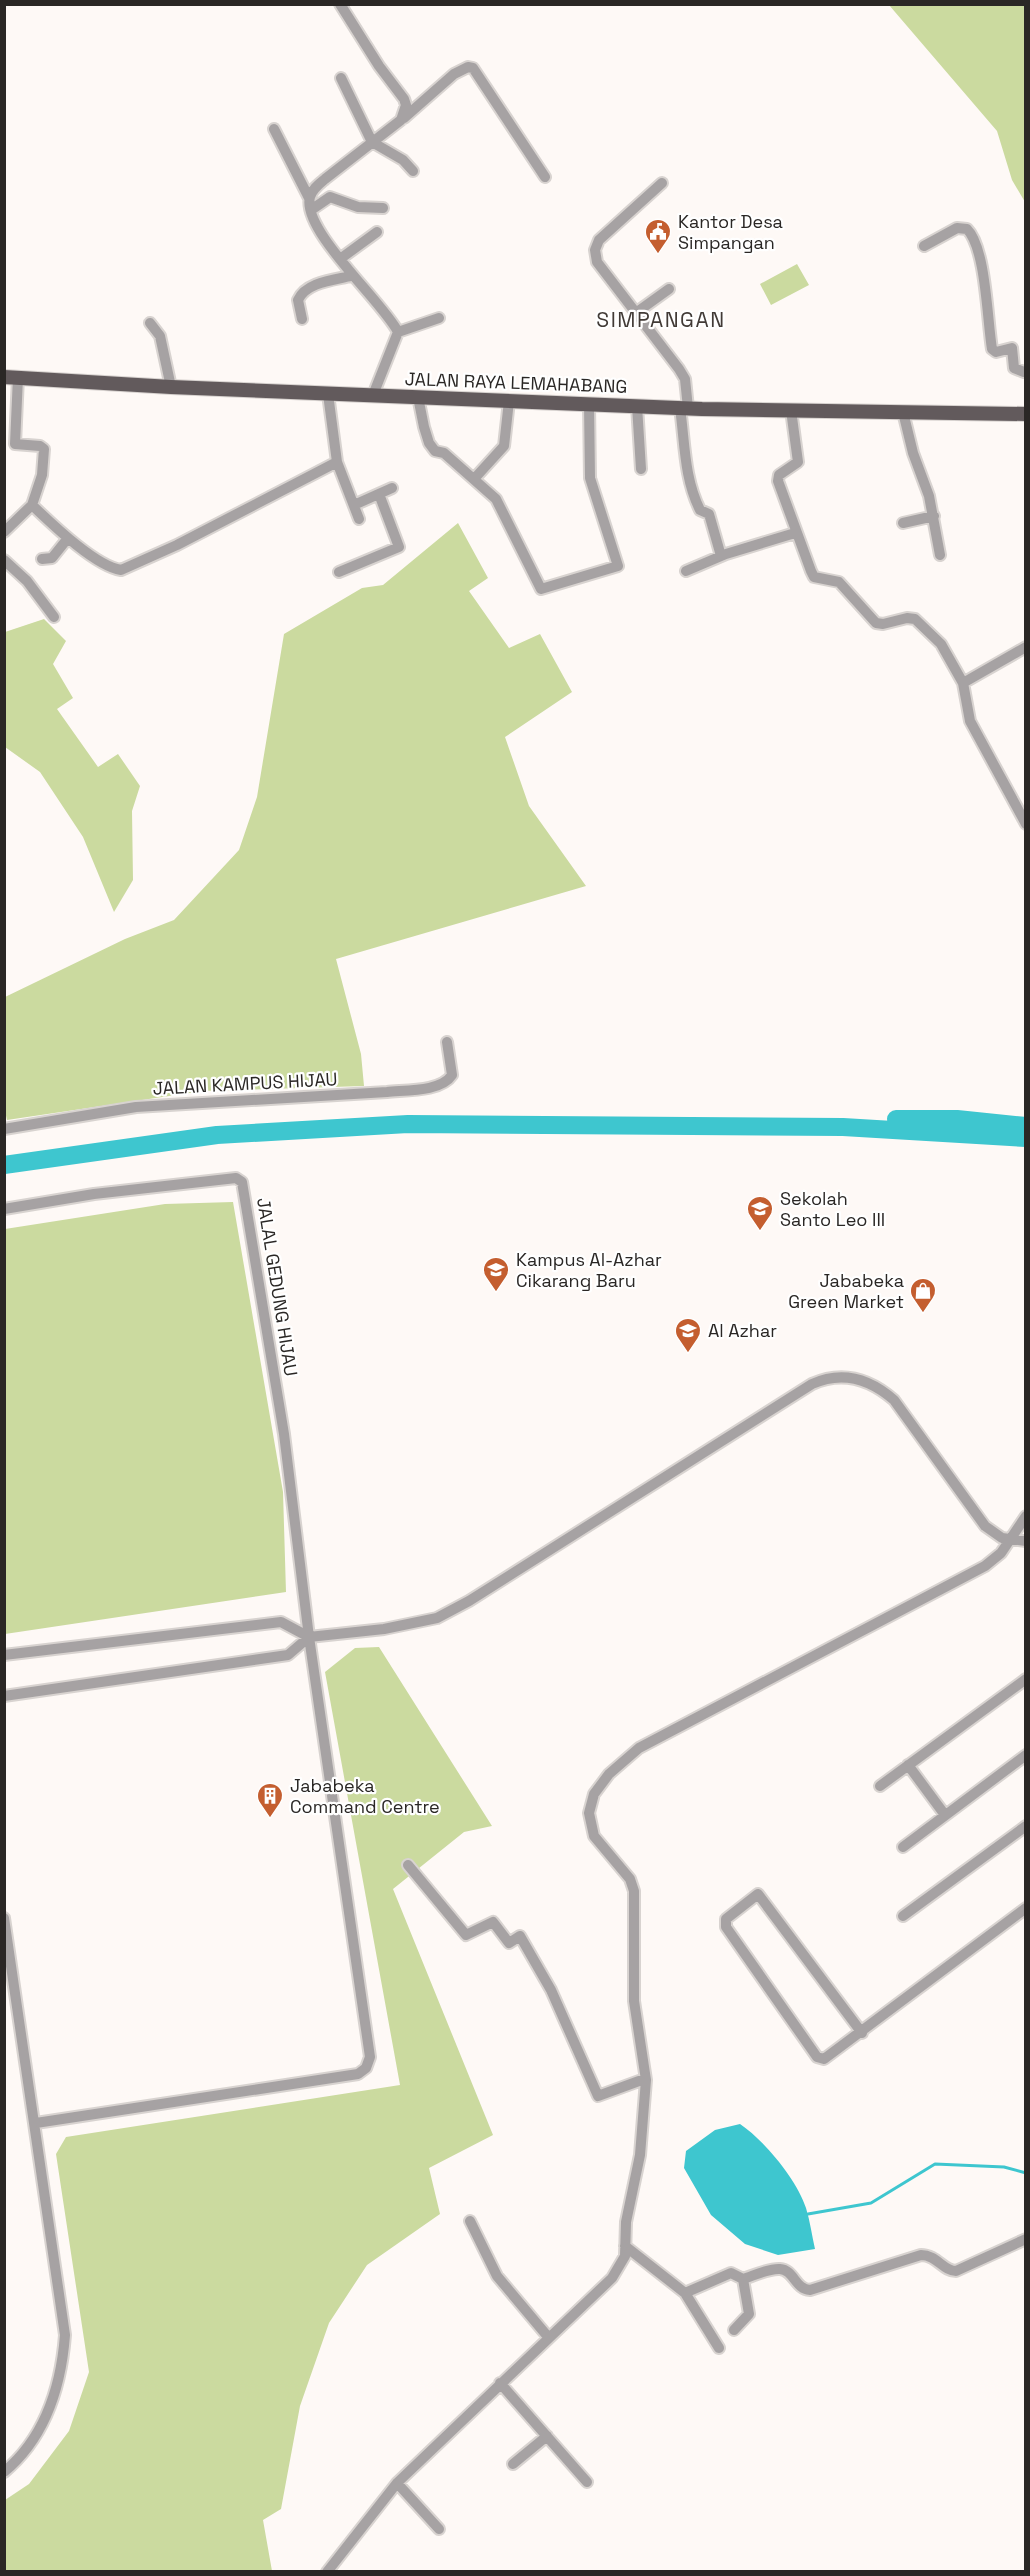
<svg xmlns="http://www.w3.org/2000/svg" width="1030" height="2576" font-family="'Space Grotesk',sans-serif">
  <rect width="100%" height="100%" fill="#fef9f6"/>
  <path fill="#cbda9f" d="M889,5H1025V202L1012,180L997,131Z
    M797,264L809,285L771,305L760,284Z
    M458,523L488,578L469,591L509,648L540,634L572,692L505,737L529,806L586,886L336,959L361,1054L364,1086L203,1091L7,1120L4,1107L5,997L125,939L174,920L239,850L257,797L284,634L362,588L383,585Z
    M44,619L66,641L53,664L73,698L57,709L98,767L118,754L140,786L132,811L133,880L114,912L83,837L40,772L5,747V632Z
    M233,1202L283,1492L286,1592L5,1634V1229L165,1204Z
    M379,1647L492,1826L464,1832L393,1889L493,2135L429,2168L440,2214L367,2265L329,2323L300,2406L281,2509L263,2520L272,2571L5,2572V2500L29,2484L69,2431L89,2372L56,2154L66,2137L400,2085L325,1672L355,1648Z"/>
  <path fill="#3ec6cf" d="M740,2124C764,2140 797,2180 806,2208C810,2221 812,2236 815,2249L778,2255L745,2244L711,2215L684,2168L686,2151L715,2130Z"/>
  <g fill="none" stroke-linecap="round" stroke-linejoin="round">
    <path stroke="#3ec6cf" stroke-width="3" d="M808,2214L871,2203L935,2164L1004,2167L1026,2173"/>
    <path stroke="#3ec6cf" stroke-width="18" d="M896,1119H957L1026,1126
      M4,1165L217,1135L408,1124L843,1127L1026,1138"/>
    <defs>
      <path id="minor" d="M340,4L379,66L404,99L406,105L401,120L325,179C319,184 312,189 310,197C301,230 383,302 398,332L373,395
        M341,78L372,142L403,160L413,171
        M404,118L454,74L468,67L473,68L545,177
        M274,129L309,198
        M662,183L599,240L595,250L597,262L679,369L685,379L688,408
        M311,210L330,197L358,207L383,208
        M924,246L957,228L967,229C986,248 987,319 992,349L996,352L1012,348L1014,368L1024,372
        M340,259L377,232
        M637,312L669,289
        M302,319L298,300C306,282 334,280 351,276
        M150,323L160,336L171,387
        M398,332L439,318
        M18,377L15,444L40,446L44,449L42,475L32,505
        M328,394L337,462L359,519
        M418,397L424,427L429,443L435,451L444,453L496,499L541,589L618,566L590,478L589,404
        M637,406L641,469
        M680,408C685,443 684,478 700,510L709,514L721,556
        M791,410L798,462L779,475L778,481L811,571L814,577L839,582L876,623L883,624L907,618L915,619L941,644L963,683L970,721L1026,824
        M903,412L913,453L929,496L940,555
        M474,479L504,446L509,401
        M354,505L392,488
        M903,523L934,516
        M4,532L32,505C52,524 95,566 121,570L177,545L337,462
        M42,559L52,558L68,538
        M4,560L27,581L54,617
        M686,571L726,554L795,533
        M339,572L399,547L379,494
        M963,683L1026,647
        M4,1129L136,1107L387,1092C405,1090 441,1092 452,1075L447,1042
        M4,1209L94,1194L236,1178L242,1182L284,1434L309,1637L370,2057L366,2068L358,2074L36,2123
        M4,1655L281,1622L309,1637L384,1629L437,1618L469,1601L812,1384C843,1370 870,1379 894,1400L985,1526L1002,1538L1026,1541
        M4,1696L288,1655L309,1637
        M908,1765L945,1815
        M880,1786L1026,1679
        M903,1847L1026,1755
        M408,1865L466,1935L493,1922L509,1943L520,1936L551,1990L598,2096L639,2081L646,2080
        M903,1916L1026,1826
        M4,1918L65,2335C61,2387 46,2437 4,2472
        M862,2033L758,1894L726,1919V1927L817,2057L824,2059L1026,1908
        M470,2221L497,2276L549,2338
        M625,2246L685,2293L731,2273L743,2279C753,2276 769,2268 780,2269C794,2270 795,2289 810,2290L921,2255C937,2255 943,2271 956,2271L1026,2239
        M685,2293L719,2348
        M734,2330L749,2314L743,2279
        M500,2383L587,2482
        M513,2464L547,2436
        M397,2483L439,2529
        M327,2572L397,2483L612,2278L625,2256L626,2222L640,2155L646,2080L634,2001V1891L630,1879L594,1836L589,1813L594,1794L609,1774L639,1748L985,1566L1001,1553L1026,1516"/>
      <path id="major" d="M4,377L171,387L702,409L1026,414"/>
    </defs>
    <use href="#minor" stroke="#d8d3d0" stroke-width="14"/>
    <use href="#major" stroke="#d8d3d0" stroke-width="16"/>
    <use href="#minor" stroke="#a6a2a3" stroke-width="10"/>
    <use href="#major" stroke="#625a5c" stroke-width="14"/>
  </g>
  <defs>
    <symbol id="civic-pin" viewBox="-11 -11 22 30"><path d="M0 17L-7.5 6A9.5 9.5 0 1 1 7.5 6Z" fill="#c45e2f" stroke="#fff"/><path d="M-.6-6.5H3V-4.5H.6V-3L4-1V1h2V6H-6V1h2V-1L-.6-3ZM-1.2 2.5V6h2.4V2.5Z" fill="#fff"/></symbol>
    <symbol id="school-pin" viewBox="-11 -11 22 30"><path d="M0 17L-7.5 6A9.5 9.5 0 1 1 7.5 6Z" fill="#c45e2f" stroke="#fff"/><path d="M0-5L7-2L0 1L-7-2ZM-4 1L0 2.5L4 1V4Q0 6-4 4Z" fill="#fff"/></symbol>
    <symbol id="shop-pin" viewBox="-11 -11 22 30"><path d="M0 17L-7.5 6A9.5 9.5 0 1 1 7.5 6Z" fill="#c45e2f" stroke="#fff"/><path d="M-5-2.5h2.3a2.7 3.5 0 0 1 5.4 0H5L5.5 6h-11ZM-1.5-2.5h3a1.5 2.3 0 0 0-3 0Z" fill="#fff"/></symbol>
    <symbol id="building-pin" viewBox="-11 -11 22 30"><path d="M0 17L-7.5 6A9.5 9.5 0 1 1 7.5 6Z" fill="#c45e2f" stroke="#fff"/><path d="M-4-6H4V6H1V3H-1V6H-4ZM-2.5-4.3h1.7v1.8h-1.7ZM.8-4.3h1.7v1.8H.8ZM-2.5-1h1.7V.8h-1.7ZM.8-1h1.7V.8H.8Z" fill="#fff"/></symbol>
  </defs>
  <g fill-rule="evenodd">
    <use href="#civic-pin" x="643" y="217" width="30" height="40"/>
    <use href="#school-pin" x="745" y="1194" width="30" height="40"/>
    <use href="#school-pin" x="481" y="1255" width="30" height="40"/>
    <use href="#shop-pin" x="908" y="1276" width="30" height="40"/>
    <use href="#school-pin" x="673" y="1316" width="30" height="40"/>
    <use href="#building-pin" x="255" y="1781" width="30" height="40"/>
  </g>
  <g text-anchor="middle" stroke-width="4.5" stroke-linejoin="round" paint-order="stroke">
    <g font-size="18" fill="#2a2725" stroke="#fff" text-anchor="start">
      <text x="678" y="228">Kantor Desa<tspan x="678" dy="21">Simpangan</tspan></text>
      <text x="780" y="1205">Sekolah<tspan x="780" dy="21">Santo Leo III</tspan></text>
      <text x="516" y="1266">Kampus Al-Azhar<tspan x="516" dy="21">Cikarang Baru</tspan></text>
      <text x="904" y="1287" text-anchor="end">Jababeka<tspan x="904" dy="21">Green Market</tspan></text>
      <text x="708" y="1337">Al Azhar</text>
      <text x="290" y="1792">Jababeka<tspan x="290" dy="21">Command Centre</tspan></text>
    </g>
    <g font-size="18" fill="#2a2725" stroke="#fff">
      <text transform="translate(516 383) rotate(2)" y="6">JALAN RAYA LEMAHABANG</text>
      <text transform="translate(245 1084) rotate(-3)" y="6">JALAN KAMPUS HIJAU</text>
      <text transform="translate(277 1287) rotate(81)" y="6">JALAL GEDUNG HIJAU</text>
    </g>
    <g font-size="21" letter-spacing="1.5" fill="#423b37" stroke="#fff">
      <text x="661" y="327">SIMPANGAN</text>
    </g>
  </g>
  <rect width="1030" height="2576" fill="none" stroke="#2a2725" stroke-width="12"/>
</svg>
